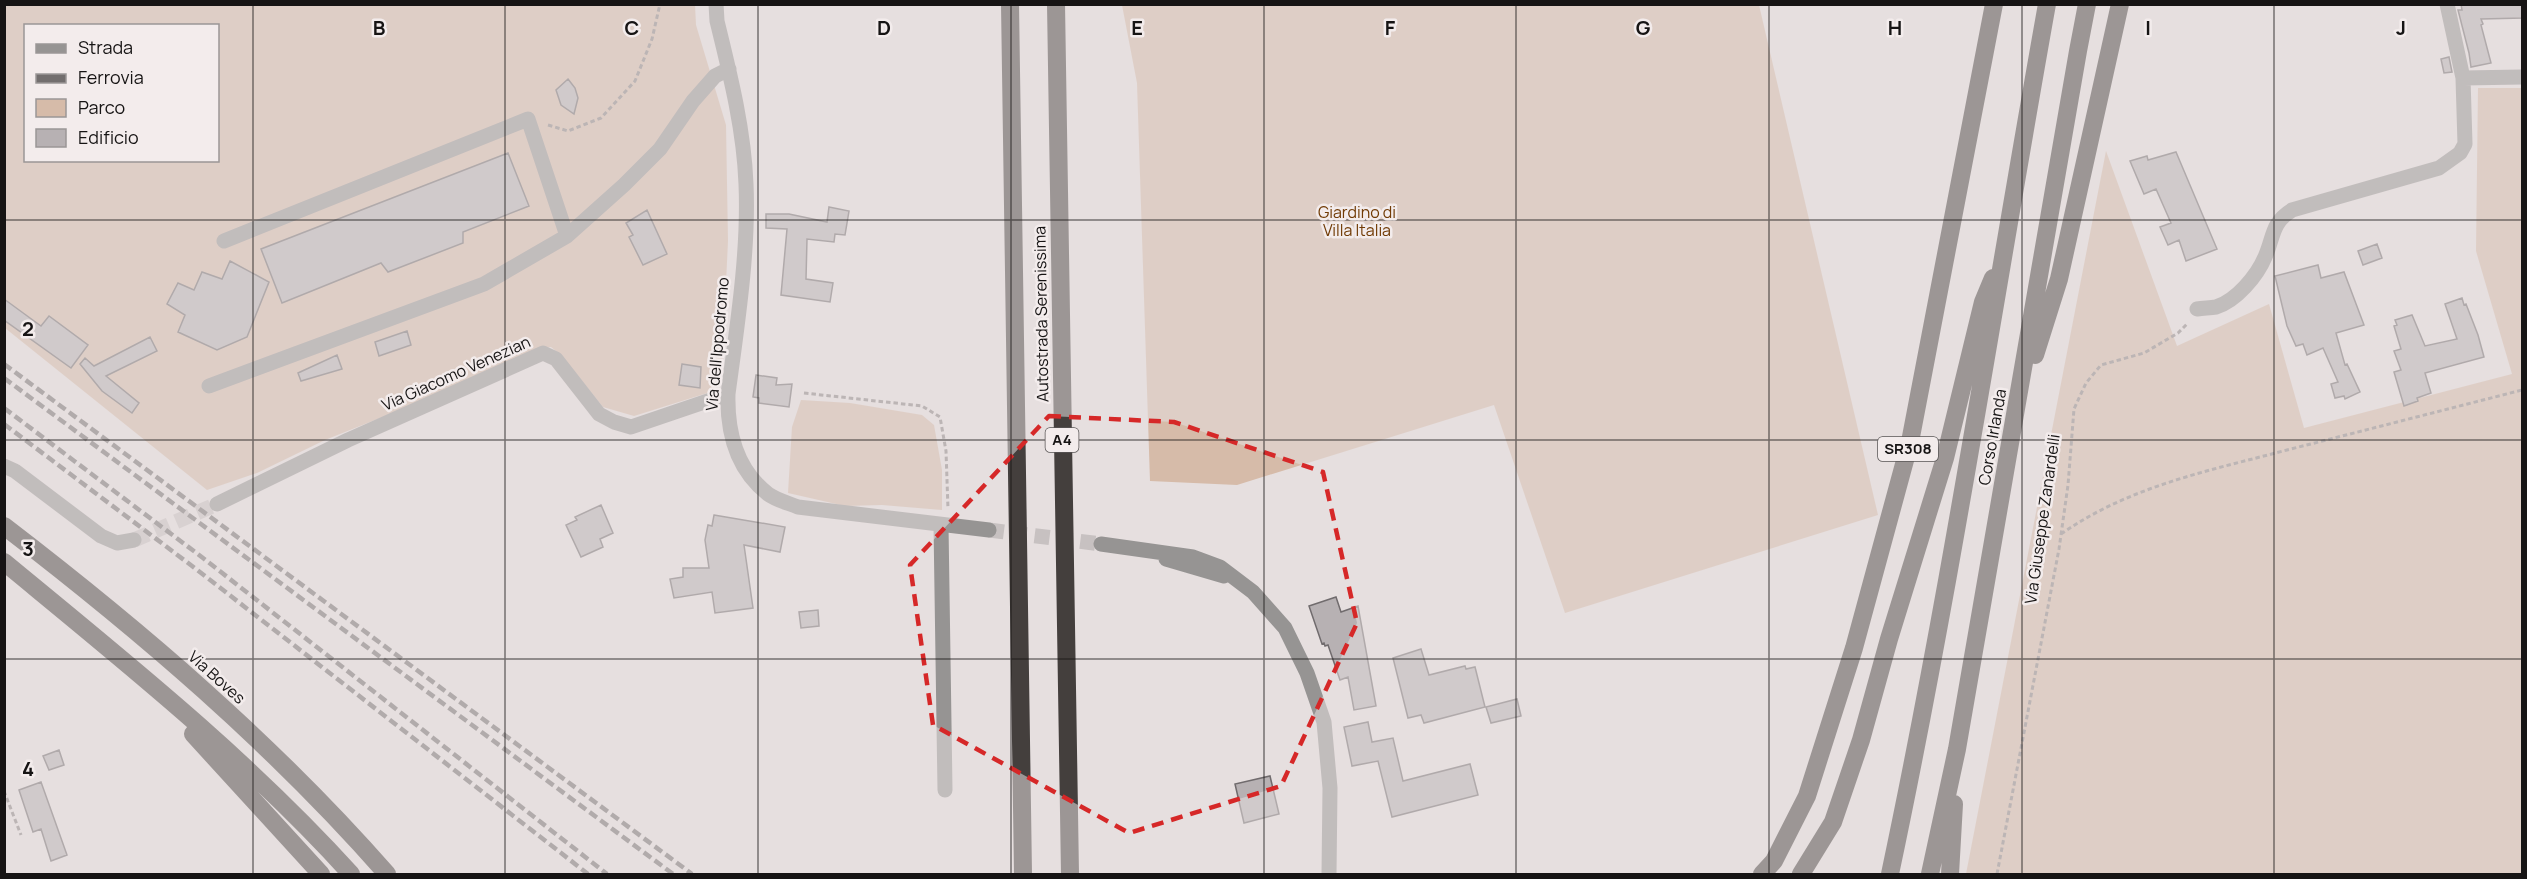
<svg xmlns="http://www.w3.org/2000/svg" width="2527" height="879" font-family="Manrope,sans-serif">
  <rect width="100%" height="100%" fill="#e6dfdf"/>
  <path fill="#d6bba9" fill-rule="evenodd" d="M4,5H695L696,25L726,125L728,241L722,367L717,390L634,416L603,407L562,356L551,347L537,349L395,412L325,440L257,473L207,490L5,328ZM26,26H218V160H26Z
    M1122,5H1759L1878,515L1565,613L1494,405L1237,485L1150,481L1137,83Z
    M2478,88H2522V874H1966L2106,151L2177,346L2269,304L2304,428L2512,374L2476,251Z
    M801,400L850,403L922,415L934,425L942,470V510L882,505L845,506L788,493L792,427Z"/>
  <path fill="#b7b1b3" stroke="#706b6d" stroke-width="1.5" d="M2461,4H2523V18L2481,19L2483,24L2481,25L2491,63L2471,67L2469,53L2458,10H2462Z
    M2449,57L2452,72L2444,73L2441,59Z
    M568,79L575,88L578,98L574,114L561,105L556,90Z
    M2176,152L2217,249L2186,261L2179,240L2168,245L2160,227L2171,223L2156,189L2144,194L2130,161L2147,156L2148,160Z
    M508,153L529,206L463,232V243L388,272L381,263L282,303L261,249Z
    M829,207L849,211L845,235L835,234L834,242L807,239L806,279L833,283L830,302L781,295L787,229L766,228V214H789L827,222Z
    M647,210L667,254L643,265L629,237L633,235L626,223Z
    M2377,244L2382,258L2363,265L2358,251Z
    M230,261L269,282L247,337L217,350L178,332L185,315L167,304L178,283L194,290L202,272L222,279Z
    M2318,265L2321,278L2344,272L2364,325L2336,333L2345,365L2347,364L2360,392L2345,399L2344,396L2335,398L2331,384L2338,382L2323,348L2307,355L2303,344L2296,346L2287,326L2275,276Z
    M2462,298L2464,305L2466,304L2478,335L2484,357L2425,373L2431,393L2417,398L2418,401L2404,406L2394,372L2401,370L2394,351L2401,349L2394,326L2397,325L2395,320L2412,315L2425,346L2457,339L2445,304Z
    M4,299L41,326L49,316L88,345L71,368L4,320Z
    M407,331L411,345L379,356L375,342Z
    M150,337L157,351L106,376L139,403L132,413L102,391L80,364L85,358L94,366Z
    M337,355L342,369L301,381L298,373Z
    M682,364L701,367L700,388L679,385Z
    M756,375L777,378L776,385L792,384L789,407L759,403V398L753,397Z
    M601,505L613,533L600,539L603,547L581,557L566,525L577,520L575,517Z
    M714,515L785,527L780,552L744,545L753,608L715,613L712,592L674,598L670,579L683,577V568H709L705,540L708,525L712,526Z
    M1336,597L1341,612L1358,606L1376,706L1354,710L1348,677L1340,680L1328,645L1325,646L1324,643L1322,644L1309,606Z
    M818,610L819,626L801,628L799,612Z
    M1421,649L1429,675L1465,666L1466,669L1475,667L1485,707L1424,723L1421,715L1408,718L1393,658Z
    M1517,699L1521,716L1491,723L1486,707Z
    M1368,722L1372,742L1393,738L1403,781L1470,764L1478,795L1392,817L1378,761L1352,766L1344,727Z
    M59,750L64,765L49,770L43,756Z
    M1270,776L1279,814L1244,823L1235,784Z
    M41,782L67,855L51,861L41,829L33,832L19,790Z"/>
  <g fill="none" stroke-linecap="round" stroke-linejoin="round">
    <path stroke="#c7c1c1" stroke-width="15" stroke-dasharray="15 8" stroke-linecap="butt" d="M989,530L1101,544
      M134,540L217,504"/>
    <path stroke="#898484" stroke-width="3" stroke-dasharray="4.5 3" stroke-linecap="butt" d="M548,125L568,131L601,118L635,81L652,39L660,4
      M804,393L922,406L940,417L946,451L948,509
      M2061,534C2130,486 2208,471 2287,450C2366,430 2444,410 2522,390
      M4,791L21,835
      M1997,874L2059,549L2068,485L2074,409L2086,383L2101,365L2144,353L2178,333L2188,323"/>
    <path stroke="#969493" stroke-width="15" d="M716,4L717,21C730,74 744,129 746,184C749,251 737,327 728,394C727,432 736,469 768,494C776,500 788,503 798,507L989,530
      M2463,78L2522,77
      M224,241L528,119L567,236
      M2197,309C2203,308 2210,308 2216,307C2236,301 2257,276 2265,257C2274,237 2271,223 2292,210L2439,168L2460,153L2465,144L2463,78L2447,4
      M209,386L484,284L567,236L624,185L660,149L693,101L715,76L729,69
      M4,466L15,471L101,536L117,543L134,540
      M217,504L348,440L543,353L556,359L599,414L614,422L631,427L728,394
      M941,525L945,790
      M1101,544L1193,557L1220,567L1253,592L1285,628L1307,673L1324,722L1330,788L1329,874
      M1166,559L1224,576"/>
    <path stroke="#443f3d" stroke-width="18" d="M1010,4L1023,874
      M1056,4L1070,874
      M2035,355L2059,279L2120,4
      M4,526C141,631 273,744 387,874
      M4,562C124,661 247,759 351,874
      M193,734L321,874
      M1762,874L1774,861L1807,796L1854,648L1910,442L1994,4
      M1801,874L1833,822L1861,740L1889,639L1945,458L1983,302L1993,278
      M1890,874C1951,586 1995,294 2047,4
      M1930,874L1957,749L2078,51L2087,4
      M1950,874L1954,804"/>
    <path stroke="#726e6e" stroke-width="4.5" stroke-dasharray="9 4.5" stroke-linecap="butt" d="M4,364L692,874
      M4,378L673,874
      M4,408L203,558L607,874
      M4,424L196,569L588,874"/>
  </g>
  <path d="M0 0H2527V879H0ZM1049,416L1174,422L1323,472L1357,623L1281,786L1129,833L933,725L910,565Z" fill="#e6dfdf" fill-opacity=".55" fill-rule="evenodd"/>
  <path fill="none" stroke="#d62828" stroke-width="4.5" stroke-dasharray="12 8" stroke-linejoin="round" d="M1049,416L1174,422L1323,472L1357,623L1281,786L1129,833L933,725L910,565Z"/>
  <path fill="none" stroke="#161414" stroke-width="1.5" stroke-opacity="0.55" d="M253,4V874M505,4V874M758,4V874M1011,4V874M1264,4V874M1516,4V874M1769,4V874M2022,4V874M2274,4V874M4,220H2522M4,440H2522M4,659H2522"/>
  <g text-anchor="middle" stroke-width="5" stroke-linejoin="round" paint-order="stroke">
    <g fill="#f3ecec" stroke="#585555" stroke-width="1.5">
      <rect x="1045.5" y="428" width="33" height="24" rx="4.5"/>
      <rect x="1878" y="437" width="60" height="24" rx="4.5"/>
    </g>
    <g font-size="15" font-weight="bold" fill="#161414">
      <text x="1062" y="445">A4</text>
      <text x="1908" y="454">SR308</text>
    </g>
    <g font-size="16" fill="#713b05" stroke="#f3ecec">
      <text x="1357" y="218">Giardino di<tspan x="1357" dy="18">Villa Italia</tspan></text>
    </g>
    <g font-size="16" fill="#161414" stroke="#f3ecec">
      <text transform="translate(1041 314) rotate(-91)" y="6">Autostrada Serenissima</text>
      <text transform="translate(717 344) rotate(-85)" y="6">Via dell'Ippodromo</text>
      <text transform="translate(456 373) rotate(-24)" y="6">Via Giacomo Venezian</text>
      <text transform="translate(1992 437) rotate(-80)" y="6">Corso Irlanda</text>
      <text transform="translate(2042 519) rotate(-82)" y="6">Via Giuseppe Zanardelli</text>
      <text transform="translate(217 677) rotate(42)" y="6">Via Boves</text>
    </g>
  </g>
  <g font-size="20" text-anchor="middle" font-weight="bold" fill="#161414" stroke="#f3ecec" stroke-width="5" stroke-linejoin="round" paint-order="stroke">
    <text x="379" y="35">B</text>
    <text x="632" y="35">C</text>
    <text x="884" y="35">D</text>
    <text x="1137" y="35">E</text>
    <text x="1390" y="35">F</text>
    <text x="1643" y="35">G</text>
    <text x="1895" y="35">H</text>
    <text x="2148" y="35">I</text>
    <text x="2401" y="35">J</text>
    <text x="28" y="336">2</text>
    <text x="28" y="556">3</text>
    <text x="28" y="776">4</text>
  </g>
  <rect width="2527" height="879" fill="none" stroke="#161414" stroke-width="12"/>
  <rect x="24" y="24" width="195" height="138" fill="#f3ecec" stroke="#9b9696" stroke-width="1.5"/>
  <rect x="36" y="44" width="30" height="9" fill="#969493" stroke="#9b9696" stroke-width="1.5"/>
  <text x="78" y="54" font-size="18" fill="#161414">Strada</text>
  <rect x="36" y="74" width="30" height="9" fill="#726e6e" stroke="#9b9696" stroke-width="1.5"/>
  <text x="78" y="84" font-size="18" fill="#161414">Ferrovia</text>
  <rect x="36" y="99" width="30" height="18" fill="#d6bba9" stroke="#9b9696" stroke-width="1.5"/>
  <text x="78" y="114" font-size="18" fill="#161414">Parco</text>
  <rect x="36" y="129" width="30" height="18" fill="#b7b1b3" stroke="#9b9696" stroke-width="1.5"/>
  <text x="78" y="144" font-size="18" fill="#161414">Edificio</text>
</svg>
